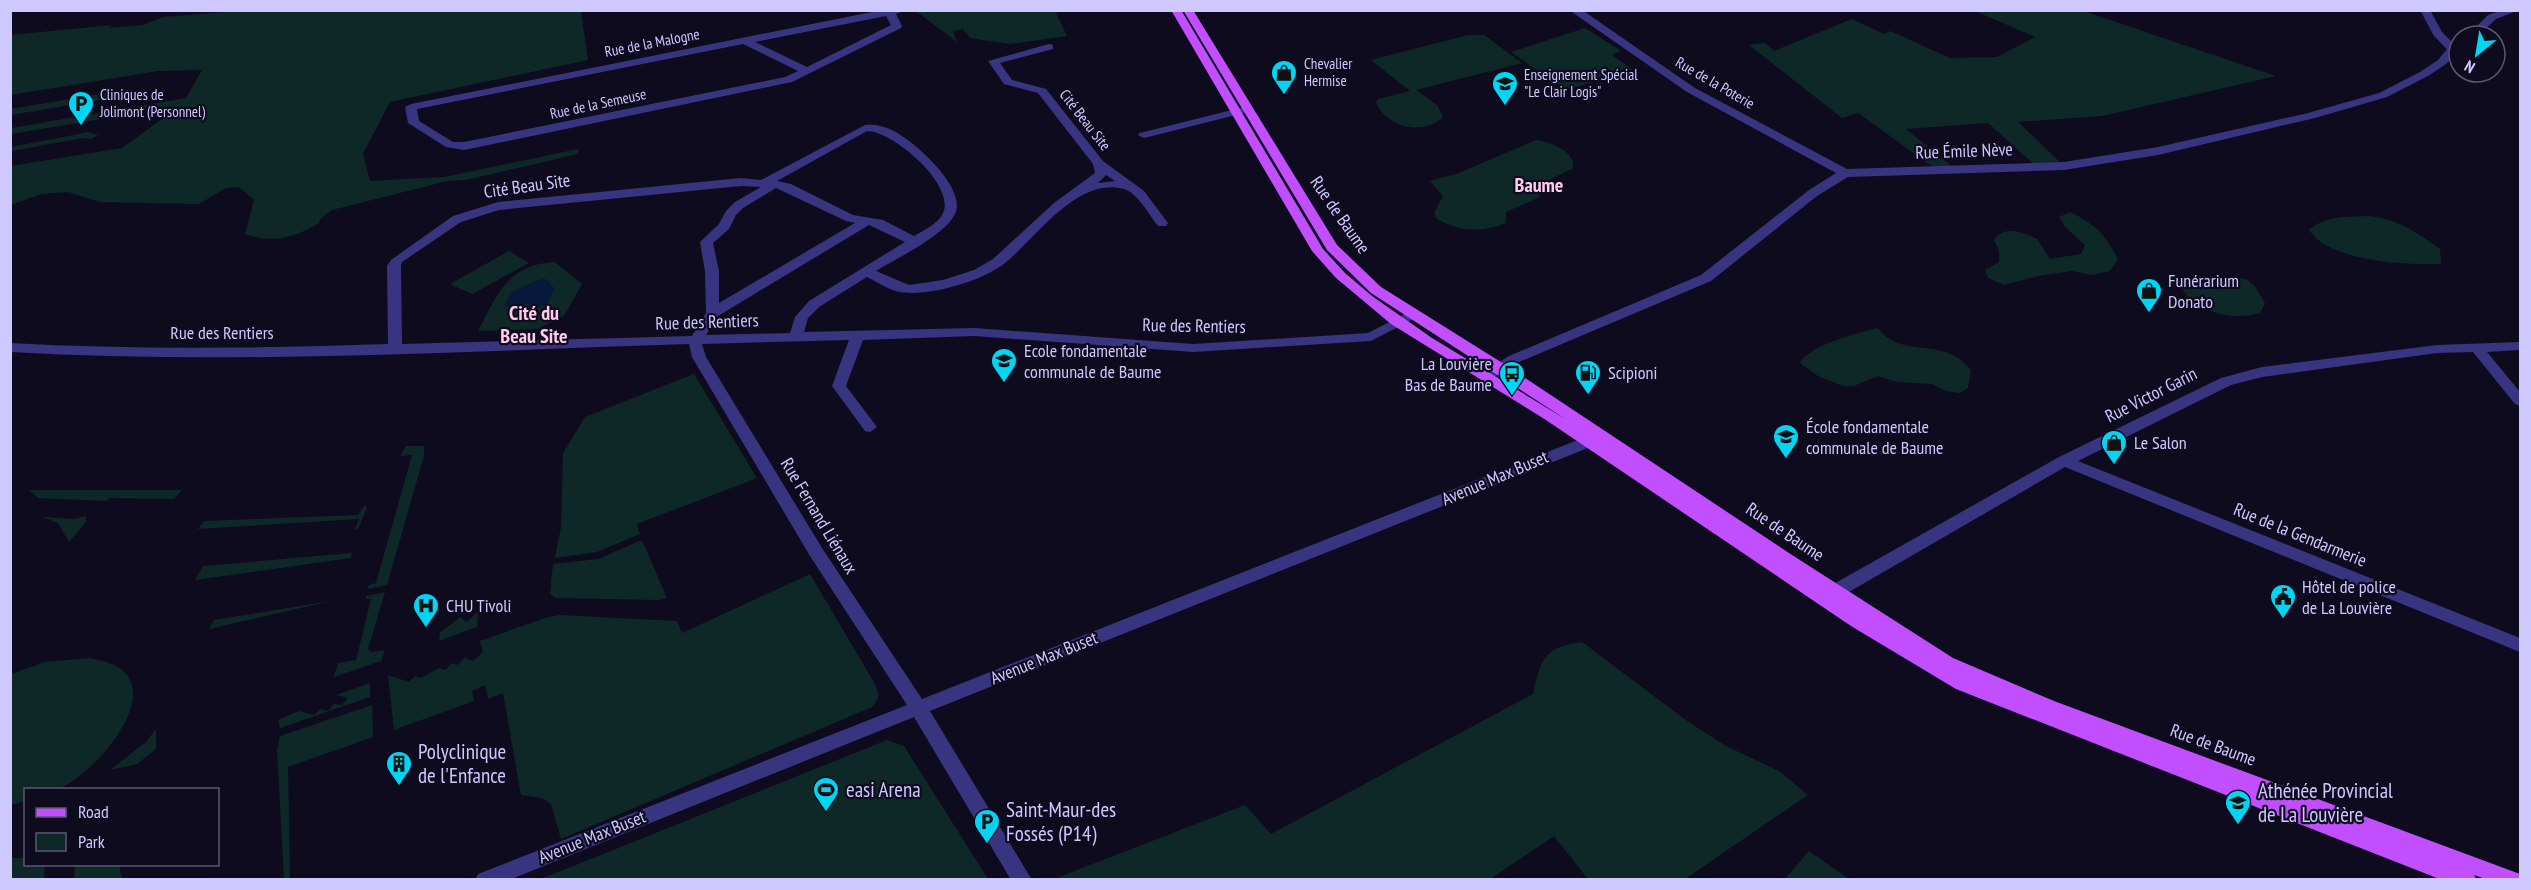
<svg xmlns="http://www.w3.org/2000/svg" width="2531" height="890" font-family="'PT Sans Narrow',sans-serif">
  <rect width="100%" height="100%" fill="#0f0b1e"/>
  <path fill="#0e2828" d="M238,11H581L588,60L390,102L363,154L370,181L444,177L578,149V154L466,180L447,181L332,210L320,219L319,223C293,238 274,244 245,234L254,200L239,187L226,188L199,204L100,202L68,192L41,194L11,205V166L122,148L180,106L11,134V128L186,98L202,70L158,71L11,95V35L112,25L109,28L143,25L163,17Z
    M916,11H1055L1067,36L1010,44L970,38L963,29L953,31L957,42Z
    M1975,11H2083L2276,76L2102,116L2018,122L2064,166L2037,167L1988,123L1906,129L1955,169H1936L1858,113L1842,118L1749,45L1765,43L1774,51L1852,19L1884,34L1890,31L1950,58L1997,57L2035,37Z
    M1585,28L1621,51L1612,55L1633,70L1566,90L1511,52Z
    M1468,35H1484L1522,63L1416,90L1437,105L1443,117C1423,136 1388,128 1376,103L1378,99L1410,91L1371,60Z
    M128,89L124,96L11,115V109Z
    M89,132L98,135L91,139L83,138L11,151V147Z
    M1536,140C1548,141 1577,152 1573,168L1551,179L1538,198L1506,212V223C1480,233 1462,232 1437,219L1434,213L1443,196L1430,181L1459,173Z
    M2070,212C2095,224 2105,234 2118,259L2110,271L2092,275L2072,271L2038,276L2004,285L1988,278L1985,270L1999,262V251L1994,240C2005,225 2022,232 2037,239L2050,259L2081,254L2085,245L2065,227L2059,217Z
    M2369,216C2398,219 2416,232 2440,249L2441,264C2406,265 2330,262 2309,230C2326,215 2348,217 2369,216Z
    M509,251L529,263L472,294L450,284Z
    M555,262L582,284L564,316L537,329L478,331C498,293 507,265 555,262Z
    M2189,276L2215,280L2235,277L2246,279L2254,285L2265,303L2260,313C2229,322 2193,311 2177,281L2181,277Z
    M1878,328C1902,361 1943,334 1971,370L1968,388L1960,393L1946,391L1932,384L1897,382L1878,376L1854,386H1843L1818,376L1800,363C1810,345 1857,333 1878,328Z
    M694,374L757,478L637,524L640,534L597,552L555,558L561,527L563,453L585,417Z
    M406,446H424V456L387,585L367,589L369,585L376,583L412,455L400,456Z
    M29,490H182L174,499L110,498L107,501L38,498Z
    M365,505L367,508L358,529L355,530L359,519L198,529L204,521L358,515Z
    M86,516V522L69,542L58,523L42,517L74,519Z
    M642,540L667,598L660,600L556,598L550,594L553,564L598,559Z
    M352,553L351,558L195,580L203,566Z
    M810,574L875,684C879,694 880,698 872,707L561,839L551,804L542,798L521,795L503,693L488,699L485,685L472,691L474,701L394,730L388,675L409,682L415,676L421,678L439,668L445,670L452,663L458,665L464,658L473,661L483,652L480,641L545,618L560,615L677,621L682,633Z
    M385,592L368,649L371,652L385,650L381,661L334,677L338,663L356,660L371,599H366V596Z
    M331,601L209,629L214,620L220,619Z
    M478,612L477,627L439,641L440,632L461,617L466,622Z
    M1582,642L1687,721L1726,746L1779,771L1808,795L1685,879H1588L1554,836L1490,879H1054L1245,805L1271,834L1533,694C1541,659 1544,647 1582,642Z
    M91,658C106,662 123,665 130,680C147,714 88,778 58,789C49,792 35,790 26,790L25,801L11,805V674L45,662Z
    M370,683V697L280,728L278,720L299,711L314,715L321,709L328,711L334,704L342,705L348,698L336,695Z
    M372,705L373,737L288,767L290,879H284L277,750L280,736Z
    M156,729V749L137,764L110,770L146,742Z
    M887,740L904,746L988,879H541Z
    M1809,851L1849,879H1785Z
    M10,858H25L26,864L45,865L44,879H11Z
    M119,865L122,879H74L75,865Z"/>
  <path fill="#07193b" d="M541,279H546L554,288C552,293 550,299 548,302C540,312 513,312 504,305L513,291Z"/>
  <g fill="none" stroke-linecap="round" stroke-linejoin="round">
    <path fill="#38347f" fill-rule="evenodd" d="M882,10H905L896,14L902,26L901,28L792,82L464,150L446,147L408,123L405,107L411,104ZM886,16L891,25L807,67L755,42ZM743,44L798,71L785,77L464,142H453L419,121L417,109Z
      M1569,10H1582L1695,88L1847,169L2064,162L2158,147L2308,113L2379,93L2420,72L2438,60L2447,49L2434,36L2420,10H2430L2442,32L2455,45L2459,44V50L2446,64L2428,76L2387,97L2315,118L2158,155L2064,170L1848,177L1817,196L1711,281L1519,362L1486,382L1481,380L1479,377L1481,374L1509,356L1701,275L1809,190L1836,173L1687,92Z
      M2502,10H2519L2496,19L2478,36H2467L2488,15Z
      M1049,44L1053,45V49L1000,63L1012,80L1046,89L1103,161L1144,191L1168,223L1166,226H1158C1149,215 1138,193 1124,189C1077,176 1036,238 1005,263C983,281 928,297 900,292C889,290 877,282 867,277L819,307L808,318L804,332L974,328L1193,344L1368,333L1409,312L1414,311L1421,315L1371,341L1193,352L974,336L863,340L846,386L877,427L870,432L865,431L832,386L849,340L702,344L706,357L822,548L922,699L1593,434H1603L1605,438L1603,442L930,711L1032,880H1011L914,717L509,880H475L478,874L907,705L810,556L692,357L689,344C463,351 236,365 10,352V343C136,350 263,348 388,344L387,266L391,260L453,216L498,202L741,178L761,180L865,125C875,124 883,126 892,130C913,140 968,188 955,214C944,236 897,258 876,271L909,285L943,280L974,270L993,259L1054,203L1095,173L1093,164L1038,93L1004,84L988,61ZM867,131C893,131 956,185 943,213C938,224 924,230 914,236L883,220L853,215L791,184L777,181ZM1106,175L1115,181L1098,183ZM741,186L761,187L735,202L726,211L719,224L700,242L705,271L706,313L692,336L402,344L401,266L402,262L461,222L499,210ZM776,188L846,221L855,223L719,303V271L713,243L729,229L736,215L743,208ZM869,225L905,242L809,301L795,317L790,333L706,335L718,316Z
      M1248,106L1252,107V111L1144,138L1138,135L1140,133Z
      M2520,342V350L2487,352L2520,392V406L2515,404L2473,352L2437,353L2262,377L2231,385L2078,461L2520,638V652L2065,467L1842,596H1830L1828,591L1830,586L2059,457L2221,378L2262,367L2437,345Z"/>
    <path fill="#c14fff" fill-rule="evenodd" d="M1171,10H1181L1323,249L1345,273L1372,296L1432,338L1567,420L1371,293L1327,250L1183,10H1193L1337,245L1381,287L1504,364L1792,555L1953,658L2054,701L2520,874V880H2488L2474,875L2477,880H2442L1956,689L1851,626L1546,420L1391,324L1336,278L1312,251Z"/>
  </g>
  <defs>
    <symbol id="shop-pin" viewBox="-11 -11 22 30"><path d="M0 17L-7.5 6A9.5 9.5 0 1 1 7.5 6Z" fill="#00d6f3" stroke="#0f0b1e"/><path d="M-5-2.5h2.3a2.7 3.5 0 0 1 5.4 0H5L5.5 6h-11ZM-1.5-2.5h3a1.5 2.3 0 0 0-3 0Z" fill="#111"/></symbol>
    <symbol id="school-pin" viewBox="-11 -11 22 30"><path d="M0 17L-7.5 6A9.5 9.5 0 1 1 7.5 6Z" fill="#00d6f3" stroke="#0f0b1e"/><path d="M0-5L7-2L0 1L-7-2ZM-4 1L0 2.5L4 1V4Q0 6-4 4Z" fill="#111"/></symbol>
    <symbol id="parking-pin" viewBox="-11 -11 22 30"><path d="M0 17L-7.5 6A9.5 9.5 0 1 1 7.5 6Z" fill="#00d6f3" stroke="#0f0b1e"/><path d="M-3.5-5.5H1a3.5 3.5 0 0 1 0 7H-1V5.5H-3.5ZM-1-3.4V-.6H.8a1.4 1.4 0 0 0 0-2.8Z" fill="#111"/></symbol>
    <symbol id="fuel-pin" viewBox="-11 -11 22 30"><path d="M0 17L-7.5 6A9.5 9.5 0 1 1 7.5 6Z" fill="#00d6f3" stroke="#0f0b1e"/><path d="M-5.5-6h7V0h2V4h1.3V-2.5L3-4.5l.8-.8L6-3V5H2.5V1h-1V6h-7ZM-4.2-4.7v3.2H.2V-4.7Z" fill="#111"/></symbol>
    <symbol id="bus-pin" viewBox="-11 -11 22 30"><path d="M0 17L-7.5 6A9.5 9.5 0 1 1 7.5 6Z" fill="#00d6f3" stroke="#0f0b1e"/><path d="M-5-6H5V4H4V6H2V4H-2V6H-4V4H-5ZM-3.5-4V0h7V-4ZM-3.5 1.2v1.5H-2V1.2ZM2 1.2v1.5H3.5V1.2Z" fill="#111"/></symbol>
    <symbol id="civic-pin" viewBox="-11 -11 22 30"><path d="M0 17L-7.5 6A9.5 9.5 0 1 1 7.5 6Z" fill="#00d6f3" stroke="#0f0b1e"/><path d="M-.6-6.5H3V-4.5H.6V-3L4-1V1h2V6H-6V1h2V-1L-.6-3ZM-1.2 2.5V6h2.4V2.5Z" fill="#111"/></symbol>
    <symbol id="hospital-pin" viewBox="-11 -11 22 30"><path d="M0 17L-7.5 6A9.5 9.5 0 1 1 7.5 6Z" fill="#00d6f3" stroke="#0f0b1e"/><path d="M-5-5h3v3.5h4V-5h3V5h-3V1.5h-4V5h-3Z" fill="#111"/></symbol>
    <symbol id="building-pin" viewBox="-11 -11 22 30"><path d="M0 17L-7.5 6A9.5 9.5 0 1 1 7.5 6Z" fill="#00d6f3" stroke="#0f0b1e"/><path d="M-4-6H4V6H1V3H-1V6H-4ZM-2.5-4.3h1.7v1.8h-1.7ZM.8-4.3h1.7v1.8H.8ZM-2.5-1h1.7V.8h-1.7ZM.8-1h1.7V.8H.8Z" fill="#111"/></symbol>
    <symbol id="stadium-pin" viewBox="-11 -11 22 30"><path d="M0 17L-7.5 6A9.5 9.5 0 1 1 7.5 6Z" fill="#00d6f3" stroke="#0f0b1e"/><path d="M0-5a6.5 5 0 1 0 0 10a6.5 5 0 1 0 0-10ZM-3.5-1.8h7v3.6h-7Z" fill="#111"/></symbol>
  </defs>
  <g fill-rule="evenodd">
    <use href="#shop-pin" x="1269" y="58" width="30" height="40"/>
    <use href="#school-pin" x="1490" y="69" width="30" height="40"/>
    <use href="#parking-pin" x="66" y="89" width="30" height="40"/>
    <use href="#shop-pin" x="2134" y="276" width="30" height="40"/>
    <use href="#school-pin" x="989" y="346" width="30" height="40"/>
    <use href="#fuel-pin" x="1573" y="358" width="30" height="40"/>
    <use href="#bus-pin" x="1497" y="359" width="30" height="40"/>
    <use href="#school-pin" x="1771" y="422" width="30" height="40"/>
    <use href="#shop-pin" x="2099" y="428" width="30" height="40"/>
    <use href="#civic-pin" x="2268" y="582" width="30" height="40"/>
    <use href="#hospital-pin" x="411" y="591" width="30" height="40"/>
    <use href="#building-pin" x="384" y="749" width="30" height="40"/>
    <use href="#stadium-pin" x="811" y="775" width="30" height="40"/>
    <use href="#school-pin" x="2223" y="788" width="30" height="40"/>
    <use href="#parking-pin" x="972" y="807" width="30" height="40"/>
  </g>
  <g text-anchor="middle" stroke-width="4.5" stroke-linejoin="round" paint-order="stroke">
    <g font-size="15" fill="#cfc8ff" stroke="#0f0b1e">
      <text transform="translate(652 43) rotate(-11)" y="5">Rue de la Malogne</text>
      <text transform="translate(1715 83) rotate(30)" y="5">Rue de la Poterie</text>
      <text transform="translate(598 104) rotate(-12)" y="5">Rue de la Semeuse</text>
      <text transform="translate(1085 120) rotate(52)" y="5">Cité Beau Site</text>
    </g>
    <g font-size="15" fill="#cfc8ff" stroke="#0f0b1e" text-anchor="start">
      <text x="1304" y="69">Chevalier<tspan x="1304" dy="17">Hermise</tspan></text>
      <text x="1524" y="80">Enseignement Spécial<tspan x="1524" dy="17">"Le Clair Logis"</tspan></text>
      <text x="100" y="100">Cliniques de<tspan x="100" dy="17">Jolimont (Personnel)</tspan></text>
    </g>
    <g font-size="18" fill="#cfc8ff" stroke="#0f0b1e">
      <text transform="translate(1964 151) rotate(-2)" y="6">Rue Émile Nève</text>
      <text transform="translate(527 186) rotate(-8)" y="6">Cité Beau Site</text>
      <text transform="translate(1340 215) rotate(55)" y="6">Rue de Baume</text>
      <text transform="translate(707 322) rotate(-2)" y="6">Rue des Rentiers</text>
      <text transform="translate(1194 326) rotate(1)" y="6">Rue des Rentiers</text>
      <text x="222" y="339">Rue des Rentiers</text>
      <text transform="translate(2151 395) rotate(-27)" y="6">Rue Victor Garin</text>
      <text transform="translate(1495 478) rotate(-23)" y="6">Avenue Max Buset</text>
      <text transform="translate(819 516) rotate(59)" y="6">Rue Fernand Liénaux</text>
      <text transform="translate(1785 532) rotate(34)" y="6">Rue de Baume</text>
      <text transform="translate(2300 535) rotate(22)" y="6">Rue de la Gendarmerie</text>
      <text transform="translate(1044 658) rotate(-22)" y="6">Avenue Max Buset</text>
      <text transform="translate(2213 745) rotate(20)" y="6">Rue de Baume</text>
      <text transform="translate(592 837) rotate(-22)" y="6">Avenue Max Buset</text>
    </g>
    <g font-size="18" fill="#cfc8ff" stroke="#0f0b1e" text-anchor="start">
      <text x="2168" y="287">Funérarium<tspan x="2168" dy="21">Donato</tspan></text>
      <text x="1024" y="357">Ecole fondamentale<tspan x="1024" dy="21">communale de Baume</tspan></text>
      <text x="1492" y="370" text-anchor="end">La Louvière<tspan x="1492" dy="21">Bas de Baume</tspan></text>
      <text x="1608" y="379">Scipioni</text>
      <text x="1806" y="433">École fondamentale<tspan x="1806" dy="21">communale de Baume</tspan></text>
      <text x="2134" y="449">Le Salon</text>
      <text x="2302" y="593">Hôtel de police<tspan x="2302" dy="21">de La Louvière</tspan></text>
      <text x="446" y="612">CHU Tivoli</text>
    </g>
    <g font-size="20" font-weight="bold" fill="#ffcaeb" stroke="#0f0b1e">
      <text x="1539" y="192">Baume</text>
      <text x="534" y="320">Cité du<tspan x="534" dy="23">Beau Site</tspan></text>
    </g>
    <g font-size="21" fill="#cfc8ff" stroke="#0f0b1e" text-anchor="start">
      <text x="418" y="759">Polyclinique<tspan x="418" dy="24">de l'Enfance</tspan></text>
      <text x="846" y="797">easi Arena</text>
      <text x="2258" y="798">Athénée Provincial<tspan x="2258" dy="24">de La Louvière</tspan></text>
      <text x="1006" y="817">Saint-Maur-des<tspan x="1006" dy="24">Fossés (P14)</tspan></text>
    </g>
  </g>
  <rect width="2531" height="890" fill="none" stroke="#cfc8ff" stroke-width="24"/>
  <rect x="24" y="788" width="195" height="78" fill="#0f0b1e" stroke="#5c5778" stroke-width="1.5"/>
  <rect x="36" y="808" width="30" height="9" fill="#c14fff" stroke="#5c5778" stroke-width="1.5"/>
  <text x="78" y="818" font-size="18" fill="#cfc8ff">Road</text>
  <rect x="36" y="833" width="30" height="18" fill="#0e2828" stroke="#5c5778" stroke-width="1.5"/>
  <text x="78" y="848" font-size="18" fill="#cfc8ff">Park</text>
  <g transform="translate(2477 54) rotate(210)"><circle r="28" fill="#0f0b1e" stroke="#5c5778" stroke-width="1.5"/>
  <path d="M0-4.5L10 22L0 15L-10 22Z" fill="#00d6f3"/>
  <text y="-9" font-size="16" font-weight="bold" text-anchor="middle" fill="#cfc8ff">N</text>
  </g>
</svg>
